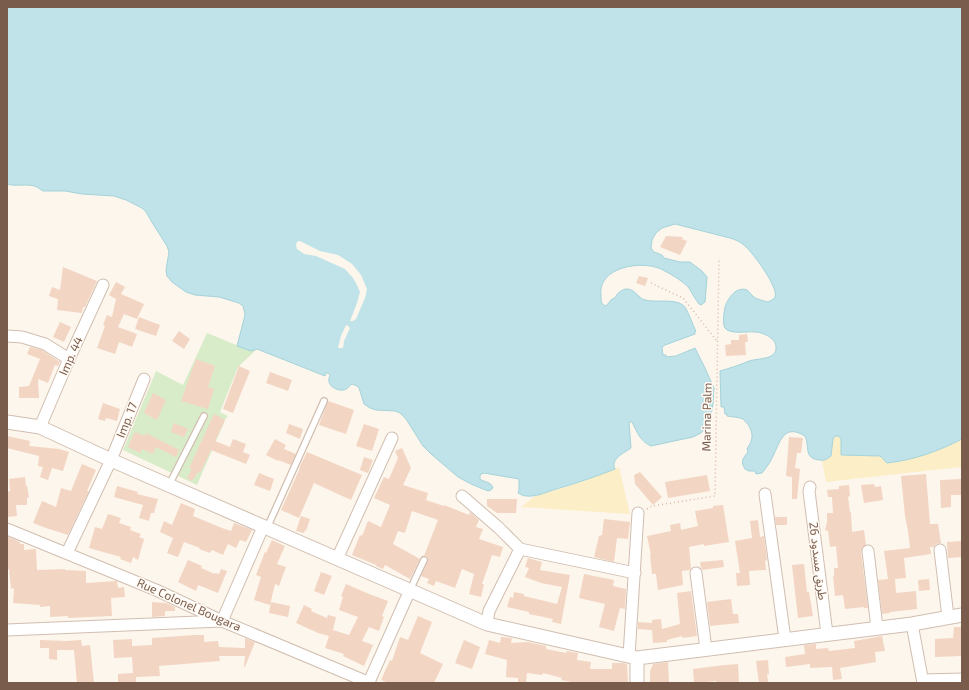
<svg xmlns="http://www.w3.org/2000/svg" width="969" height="690" font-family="'Exo 2','Noto Sans Arabic',sans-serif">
  <rect width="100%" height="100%" fill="#fdf6ec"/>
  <path fill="#d8ecc9" d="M207,333L251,351L257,349L238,367L220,412L228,416L226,418L197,485L123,450L156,371L183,385Z"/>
  <path fill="#fcefc7" d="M835,436H838L841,438L842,441L876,456C884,456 882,459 887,463C914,460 939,451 962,439V467L943,469L826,482L822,461L827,459L831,456L833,439Z
    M619,467L630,514L521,507L535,496L566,487L599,475Z"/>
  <path fill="#bfe3e8" stroke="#a5d3da" d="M7,7H962V439C939,451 914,460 887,463C884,461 883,458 880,456L841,455V438L838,436H835L833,439L831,456C827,459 825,461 820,460C803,459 810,446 805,436C785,424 781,439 774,454C771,461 767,467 762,473L756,474L755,471H749L745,469C740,462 743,458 748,452L747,449C753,439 754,435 748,424C746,423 745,421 743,419C739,417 732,417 727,416V414H725L724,407H721L720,371C730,368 740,365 749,361C758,358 777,360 776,347C776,344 774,340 772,339C768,335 760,332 755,332C748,331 730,335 725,328C722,323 724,313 725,307C728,298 736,286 747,290C750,292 751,295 754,297C756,299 764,301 768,302C770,301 774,299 775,297C779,288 753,253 746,247C741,242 736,240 730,238L675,224L662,228L656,233L652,240L651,248L654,252L662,255L664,258L680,262H690L702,271L707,277L705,302L701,305L699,304C695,299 692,293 689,288C683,281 669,273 661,269C641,260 597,267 601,296C601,301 601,304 606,306L612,299L615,298C617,293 622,289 627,289C635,289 638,298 645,300C657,303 676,298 684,306C688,310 693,326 696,331L695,332V334L665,345L662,347L663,355H666V357L676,356L695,348L704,366L714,388L713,404L710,420L705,429L701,433L693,437L651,446C640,441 637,432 632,422H629L631,448C624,453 610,459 615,469C595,477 574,484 553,490C545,493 535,497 526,496C523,496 520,494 518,493L519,490V479L484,473L481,474L480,476V479C485,483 491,481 493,488L491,490L488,491L471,484L458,477L431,454L423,446L406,419L400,413L395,411L376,410L370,408L364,404L359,388L357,386L352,384C349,386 347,390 343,390C338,391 330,387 329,382C328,380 330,376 330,375L328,373H326L325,376L257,349L251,351L237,346L244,319L245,314L243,306L239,303L219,297L195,295L186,292L172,282L167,276L166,270L169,252L167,246L153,224L146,212L142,208L126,200L114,196L82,194L65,191H43C41,190 39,188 37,187C29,183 16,187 7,184Z"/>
  <path fill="#fdf6ec" d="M300,241L320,251L338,255L352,264L361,275L367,289L365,298L356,319L353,321H350L357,303L360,292L357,285L353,278L345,269L316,256L304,254L297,249L296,245L297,242Z
    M346,325L348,326L350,328L344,341L343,348H338L341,336Z"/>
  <path fill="#f3d5c3" d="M666,236L683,237L682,239L687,241L680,255L660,247Z
    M63,267L97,281L85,307H83L82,313L57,310L58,299L49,296L52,287L60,290Z
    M639,276L648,278L645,286L636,283Z
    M116,282L125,287L121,294L144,304L137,319L124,314L118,327L137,334L132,347L119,342L115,354L97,348L105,326L103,325L107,315L112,317L116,299L109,295Z
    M139,317L160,325L156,336L135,329Z
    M60,322L71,327L64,342L53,337Z
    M179,331L190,339L184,349L172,341Z
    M747,334L748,342H745L746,355L726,356L725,345L731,344V340H739V335Z
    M30,347L42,350L60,362L58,366L55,365L48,383L38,379L39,398H19V387L29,386L40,359L27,354Z
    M196,359L215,366L208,387L214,389L208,409L181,401Z
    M239,366L250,371L233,413L223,409Z
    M270,372L292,380L288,391L266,383Z
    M153,393L166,400L157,420L144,413Z
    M328,401L354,410L346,434L319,425Z
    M103,403L120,409L117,421L106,418L105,421L98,419Z
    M214,414L225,420L215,441L230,447L233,439L246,444L243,452L250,455L246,464L211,450L200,473L198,472L192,481L187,478L192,469L189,468Z
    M174,423L188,429L184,437L171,432Z
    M289,424L303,429L300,439L286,433Z
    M364,424L379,429L372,451L356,446Z
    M135,432L145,436L146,433L179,450L176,457L156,447L153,454L142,449L140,453L128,447Z
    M7,436L30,441L29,446L59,449L69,452L63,471L52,468L48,480L40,477L43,467L38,466L39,456L7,448Z
    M789,437L803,438L801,453H797L795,468L800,469L797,499H792V477L786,476Z
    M275,439L286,445L284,449L296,454L291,465L278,460V461L266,455Z
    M402,448L411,468L403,485L428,493L426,500L444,506V505L469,515L470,512L479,520L476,527L483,529L479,539L503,547L500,557L492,555L482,584H484L481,597L469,594L474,574L462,569L455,588L436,581L434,586L427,583L429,579L421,576L428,560L427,557L424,556L438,520L412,511L405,533L398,531L393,544L420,559L410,579L385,565L383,569L376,566V565L352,555L360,535L362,536L368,521L381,527L390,505L374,498L384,477L389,479L398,458L395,451Z
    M307,452L362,475L351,500L314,483L299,518L281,510L300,468H299Z
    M364,457L373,460L368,473L360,470Z
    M82,464L96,470L87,491H89L68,535L46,528L33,523L42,501L56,507L61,488L71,491Z
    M640,472L662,497L653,505L635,484L634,475Z
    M259,473L274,479L270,491L254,485Z
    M926,474L930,524H938L941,543L936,544L934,547H930L931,554L904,558L906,578L895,579L896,593L916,591L917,609L890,612V613L882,614L878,580L888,579L884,551L910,548L908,531L905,516L901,476Z
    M707,475L710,491L668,498L665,482Z
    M25,477L26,486H27L29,497L27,498V505H16L17,516L7,517V492L10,491L9,479Z
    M962,479V495H951V507L941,508L940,480Z
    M874,484L875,487L881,486L883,500L864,503L861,485Z
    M849,485L850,496L848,497L850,512H851L852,532L864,530L866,545L863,547L861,552L868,608H864V607L845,609L843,595L835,596L833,576H834V568H838L836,546L830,547L828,531L825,530L827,522V513H833L832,497H828L827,490L839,489V486Z
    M117,486L138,492L137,494L158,499L154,513H151L149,521L139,518L143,505L114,497Z
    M487,499H517L516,513H497L487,506Z
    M181,503L195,509L193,516L222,528L231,531L234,523L252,530L246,542L240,540L236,548L228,544L223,555L212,550L210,553L199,549L200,548L184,542L178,557L167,553L173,538L160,532L164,521L172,525Z
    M723,505L729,542L704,546V544L689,547L691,568L690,570L682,571L683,585L658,590L656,574H652L650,555H651L647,536L671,531L670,525L680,523L681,530L698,526L695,511L713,508V506Z
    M108,514L121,518L119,523L131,527L130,530L141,534L139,537L144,539L138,560L133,557L131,563L120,559L121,557L89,548L95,527L102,529Z
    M301,516L310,519L306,531L305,530L304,533L296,531Z
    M775,517H787V525H776Z
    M604,519L630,522L628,539L617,538L614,562L594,557L599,536L602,535Z
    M758,520L760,537L764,536L767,560L765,561L766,570L749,571L750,585L737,586L736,573H740L735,541L752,538L750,521Z
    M7,537H9L20,542V544H24V550L36,549L37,570L65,569V570L86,571V583L117,581L118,588L124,587L125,597L111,598L112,616L68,618V616L50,617V606L40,607V605L13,603L14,588L11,589L9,569L7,570Z
    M272,540L285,546L277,564L286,567L279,586L275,584L270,605L254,600L261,577L256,575L265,552L266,553Z
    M962,541V557L948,558L947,542Z
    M528,558L542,562L540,570L570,575L561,624L552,622L553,619L529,614V612L507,607L510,597L513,598L514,592L524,594V596L557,604L562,587L541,583L525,577L529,568L525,567Z
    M188,560L202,566L201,568L215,574V573L219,574L221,569L227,571L218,593L198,585L196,591L178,582Z
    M723,560L724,567L702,570L701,568L700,562Z
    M804,564L807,592H809L813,616L798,618L792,565Z
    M321,572L332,576L324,595L314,591Z
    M584,574L614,580L613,586L626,589L625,609L620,608L614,631L599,627L605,604L579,598Z
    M929,579L930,590L919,591L918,580Z
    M346,584L369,594L388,601L382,616L384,617L379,631L369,627L362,641L373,645L364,666L343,656L344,654L325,648L329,636L318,633L296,623L304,605L312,609L311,611L327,618L328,615L336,617L333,630L349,635L358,617L339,610L343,597L341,596Z
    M691,591L697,636L682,638V636L667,640V642L653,643L652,630L638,629V622L652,623V620L661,619L662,629L680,624L677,593Z
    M731,599L733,614H738L739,623L710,626L707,602Z
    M152,602L166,603L175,607V611H165V616L152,617Z
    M271,602L290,606L288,617L269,613Z
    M418,616L432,622L420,653L443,664L434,683H388L381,680L390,660L392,661L400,637L408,640Z
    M954,627H962V656L935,657V639L953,638Z
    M195,635H204V642L218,641L219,647L245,648V638L255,642L245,667H244L245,656H219L220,661L159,666L160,676L136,677V683H118V674L133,673L132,657L114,658L113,640L132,639V646L152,645V638Z
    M882,636L885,651L875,652L876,662L840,668L842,679L833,680L832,667L810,668V664L786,667L785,657L805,654L804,645L816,644V649L828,648L829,651L855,648L854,641Z
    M501,637L512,638L511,643L528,642L546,646V649L566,653L567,651L578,653L577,660L591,662L590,669H612V663H623L627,664L628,683H572V682L561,680L562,678L543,673L542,675L527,673L526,683H518V678L506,677L507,660L485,654L489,640L500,643Z
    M40,640L67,641L81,640L82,646L90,645L94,683H77L74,650H57V660L49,659V648H40Z
    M464,640L480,647L472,669L455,663Z
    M768,660L769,674H767L768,682L759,683L756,661Z
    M668,662L669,683H650V671L653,664Z
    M738,664L739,683H717L716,681L694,683L693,669L725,665Z"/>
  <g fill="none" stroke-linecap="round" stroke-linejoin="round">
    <defs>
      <path id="service" d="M169,485L204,416
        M267,528L324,401
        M410,590L424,560"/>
      <path id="minor" d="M7,336L22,337L45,344L69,359
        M40,427L69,359L103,285
        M810,487L809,491L827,634
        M765,494L785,639
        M462,496L499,528L520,549L635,573
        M7,529L156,590L222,621L370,683
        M940,550L948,617
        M868,551L877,628
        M67,553L111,460L144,379
        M337,559L392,438
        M696,573L706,649
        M487,624L489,611L520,549
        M912,624L923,683
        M7,630L222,621L263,527
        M629,656L638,513
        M923,680L962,679
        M369,682L410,590"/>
      <path id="tertiary" d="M7,422L40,427L111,460L487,624L637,658L912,624L962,615
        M637,658V683"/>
    </defs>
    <use href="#service" stroke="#d1beb0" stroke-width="8"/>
    <use href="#minor" stroke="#d1beb0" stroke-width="13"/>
    <use href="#tertiary" stroke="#d1beb0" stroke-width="15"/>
    <path stroke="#d9b8a5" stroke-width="1.5" stroke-dasharray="1 3" stroke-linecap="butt" d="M651,283L683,298L717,341
      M647,509L652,506L715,496L719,260"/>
    <use href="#service" stroke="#fff" stroke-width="5.5"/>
    <use href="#minor" stroke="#fff" stroke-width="11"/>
    <use href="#tertiary" stroke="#fff" stroke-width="13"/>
  </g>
  <g text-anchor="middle" stroke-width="3" stroke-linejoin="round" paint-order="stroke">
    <g font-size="12" fill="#7a5c4d" stroke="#fffaf3">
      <text transform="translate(71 356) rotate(-66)" y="4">Imp. 44</text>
      <text transform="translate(707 417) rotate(-89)" y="4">Marina Palm</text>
      <text transform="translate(127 420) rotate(-68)" y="4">Imp. 17</text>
      <text transform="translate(818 561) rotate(83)" y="4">طريق مسدود 26</text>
      <text transform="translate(189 605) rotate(24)" y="4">Rue Colonel Bougara</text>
    </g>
  </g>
  <rect width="969" height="690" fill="none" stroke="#7a5c4d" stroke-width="16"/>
</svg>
